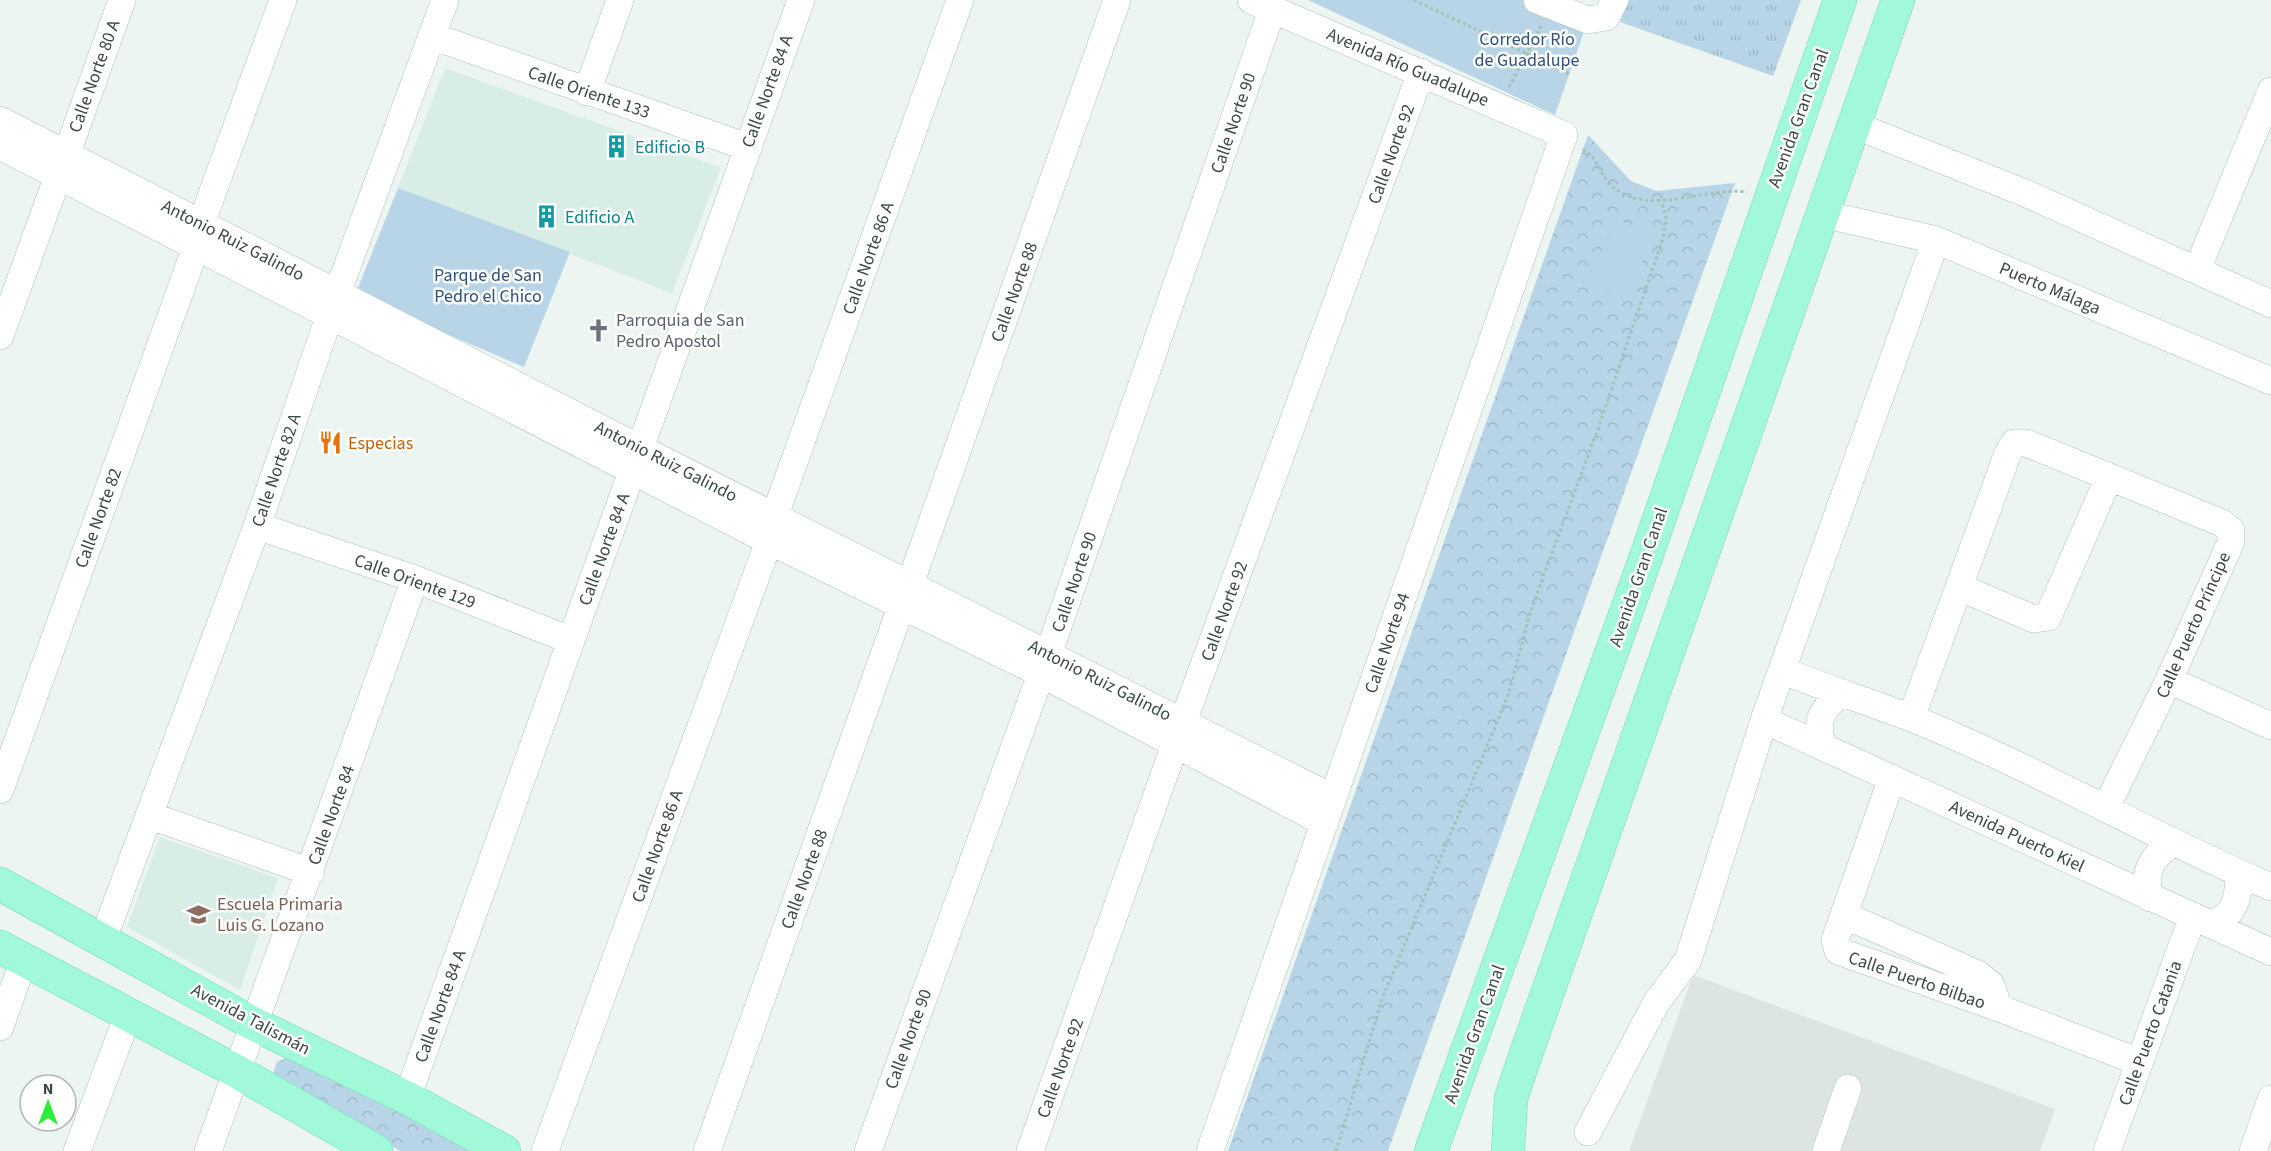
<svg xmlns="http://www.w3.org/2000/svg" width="2271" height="1151" font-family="'Source Sans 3',sans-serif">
  <defs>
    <pattern id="grass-tufts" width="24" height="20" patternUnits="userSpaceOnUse" patternTransform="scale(1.5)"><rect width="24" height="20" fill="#b8d5e7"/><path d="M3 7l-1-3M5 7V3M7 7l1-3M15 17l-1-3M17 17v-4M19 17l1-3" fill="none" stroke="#9fb8c7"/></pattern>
    <pattern id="forest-crowns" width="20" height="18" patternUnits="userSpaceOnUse" patternTransform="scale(1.5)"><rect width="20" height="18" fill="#b8d5e7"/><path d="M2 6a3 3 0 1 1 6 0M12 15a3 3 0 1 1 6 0" fill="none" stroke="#9fb8c7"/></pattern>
  </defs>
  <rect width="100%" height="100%" fill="#ecf5f2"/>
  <path fill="#dde5e1" d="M1693,975L2055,1109L2040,1151H1629Z"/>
  <path fill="#d7ede6" d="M445,68L721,168L672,293L398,188Z
    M160,837L278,878L240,990L127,927Z"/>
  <path fill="url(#grass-tufts)" d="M1628,0H1801L1773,76L1620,22Z"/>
  <path fill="url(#forest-crowns)" d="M1588,135L1631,181L1656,191L1735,183L1388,1151H1228Z
    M287,1057H302L473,1151H401L304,1101L273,1073L277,1062Z"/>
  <path fill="#b8d5e7" d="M1308,0H1546L1588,20L1555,115Z
    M398,188L570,252L524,367L355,295Z
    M1617,219L1654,236L1624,299L1587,281Z"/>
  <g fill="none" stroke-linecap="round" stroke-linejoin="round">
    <defs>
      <path id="minor" d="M1537,0L1588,20L1606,17L1615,0
        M432,36L747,147
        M587,92L620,0
        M0,120L641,449L1333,798
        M1854,125L2025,193L2271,304
        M0,146L769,541L1040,673L1325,823
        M67,153L122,0
        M1823,214L1936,240L2271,381
        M201,224L283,0
        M2197,270L2271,91
        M0,336L58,176
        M775,515L960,0
        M257,526L415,579L570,640
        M910,584L1117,0
        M1959,587L2034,619L2048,617L2109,477
        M1782,670C1824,688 1868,701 1911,718C2034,767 2149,835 2271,887
        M2169,680L2271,726
        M1911,718L2008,453L2014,443H2026L2222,523L2231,530V542L2169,680L2106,807
        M1764,720L2271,952
        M1823,745C1814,722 1822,708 1841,694
        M1892,778L1835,940L1838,951L1999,1008L2139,1062
        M0,790L196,247
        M151,816L311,872
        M2150,898C2142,873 2152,856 2173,843
        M1844,915L1978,974L1991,985L1999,1008
        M2210,924C2235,917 2240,896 2238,873
        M103,939L257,526L337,294L445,0
        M0,1027L24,959
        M407,1098L801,0
        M1588,1132L1656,1003L1688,960L1764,720L1936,240
        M77,1151L128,1015
        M208,1151L415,579
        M545,1151L769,541
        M707,1151L901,607
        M868,1151L1055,635L1272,10
        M1030,1151L1183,722L1421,72
        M1210,1151L1564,135L1251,0
        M1826,1151L1848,1088
        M2107,1151L2193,916
        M2253,1151L2271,1099"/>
      <path id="major" d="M0,884L254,1024L407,1098L504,1151
        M0,947L236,1071L376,1151
        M1431,1151L1641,571L1840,0
        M1508,1151L1511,1098L1522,1065L1898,0"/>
    </defs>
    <use href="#minor" stroke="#afc1b9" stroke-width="28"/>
    <use href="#major" stroke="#71dfb6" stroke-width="34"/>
    <path stroke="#a1c2b4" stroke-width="3" stroke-dasharray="3 3" stroke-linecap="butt" d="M1414,0L1570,74
      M1509,87L1542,24
      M1583,149C1601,162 1599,174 1611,185C1646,219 1704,186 1747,192
      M1336,1151L1382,999L1509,693L1530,613L1599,426L1663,238L1666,219L1662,201"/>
    <use href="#minor" stroke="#fff" stroke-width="27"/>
    <use href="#major" stroke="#a1f9da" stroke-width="33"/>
  </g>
  <defs>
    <symbol id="building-bare" viewBox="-9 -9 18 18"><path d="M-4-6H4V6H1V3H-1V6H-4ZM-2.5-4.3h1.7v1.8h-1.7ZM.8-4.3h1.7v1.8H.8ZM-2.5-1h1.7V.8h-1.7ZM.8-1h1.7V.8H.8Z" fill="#0f9aa8" stroke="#fff" stroke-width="2.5" paint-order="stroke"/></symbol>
    <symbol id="church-bare" viewBox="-9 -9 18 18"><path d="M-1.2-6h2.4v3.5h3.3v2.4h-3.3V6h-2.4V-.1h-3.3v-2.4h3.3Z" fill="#6b7280" stroke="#fff" stroke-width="2.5" paint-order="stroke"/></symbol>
    <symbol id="restaurant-bare" viewBox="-9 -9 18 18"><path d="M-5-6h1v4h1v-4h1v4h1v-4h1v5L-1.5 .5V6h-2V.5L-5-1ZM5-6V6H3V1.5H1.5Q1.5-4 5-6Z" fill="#e8710a" stroke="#fff" stroke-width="2.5" paint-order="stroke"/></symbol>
    <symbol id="school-bare" viewBox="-9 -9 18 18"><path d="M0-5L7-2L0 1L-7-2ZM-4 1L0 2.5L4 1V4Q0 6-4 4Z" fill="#8d6e63" stroke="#fff" stroke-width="2.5" paint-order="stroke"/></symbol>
  </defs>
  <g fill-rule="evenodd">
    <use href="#building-bare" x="600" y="130" width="33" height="33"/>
    <use href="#building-bare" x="530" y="200" width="33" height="33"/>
    <use href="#church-bare" x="582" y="314" width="33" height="33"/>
    <use href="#restaurant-bare" x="314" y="426" width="33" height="33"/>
    <use href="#school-bare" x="182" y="898" width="33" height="33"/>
  </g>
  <g text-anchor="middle" stroke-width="5" stroke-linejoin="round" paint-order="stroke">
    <g font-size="18" fill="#2f507a" stroke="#fff">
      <text x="1527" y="45">Corredor Río<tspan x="1527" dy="21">de Guadalupe</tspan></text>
      <text x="488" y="281">Parque de San<tspan x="488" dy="21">Pedro el Chico</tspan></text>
    </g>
    <g font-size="18" fill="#3a4a42" stroke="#fff">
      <text transform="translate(1408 67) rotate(23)" y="6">Avenida Río Guadalupe</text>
      <text transform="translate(94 76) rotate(-70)" y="6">Calle Norte 80 A</text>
      <text transform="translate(767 91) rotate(-70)" y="6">Calle Norte 84 A</text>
      <text transform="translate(589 92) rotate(19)" y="6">Calle Oriente 133</text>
      <text transform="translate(1798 118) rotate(-70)" y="6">Avenida Gran Canal</text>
      <text transform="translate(1233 123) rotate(-71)" y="6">Calle Norte 90</text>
      <text transform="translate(1391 154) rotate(-70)" y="6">Calle Norte 92</text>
      <text transform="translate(233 240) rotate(27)" y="6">Antonio Ruiz Galindo</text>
      <text transform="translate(868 258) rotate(-70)" y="6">Calle Norte 86 A</text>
      <text transform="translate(2050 288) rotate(23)" y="6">Puerto Málaga</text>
      <text transform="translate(1014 292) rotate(-70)" y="6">Calle Norte 88</text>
      <text transform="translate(666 461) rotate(27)" y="6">Antonio Ruiz Galindo</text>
      <text transform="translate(276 470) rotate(-71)" y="6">Calle Norte 82 A</text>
      <text transform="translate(98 518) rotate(-70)" y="6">Calle Norte 82</text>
      <text transform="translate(604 549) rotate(-70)" y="6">Calle Norte 84 A</text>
      <text transform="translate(1638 577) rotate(-71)" y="6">Avenida Gran Canal</text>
      <text transform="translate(415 581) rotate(20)" y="6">Calle Oriente 129</text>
      <text transform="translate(1074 582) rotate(-71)" y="6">Calle Norte 90</text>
      <text transform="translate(1224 611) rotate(-70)" y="6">Calle Norte 92</text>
      <text transform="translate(2193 625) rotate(-66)" y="6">Calle Puerto Príncipe</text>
      <text transform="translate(1387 643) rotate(-71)" y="6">Calle Norte 94</text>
      <text transform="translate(1100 680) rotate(27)" y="6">Antonio Ruiz Galindo</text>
      <text transform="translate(331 815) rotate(-70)" y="6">Calle Norte 84</text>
      <text transform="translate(2017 836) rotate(25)" y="6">Avenida Puerto Kiel</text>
      <text transform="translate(657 846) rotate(-70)" y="6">Calle Norte 86 A</text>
      <text transform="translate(804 879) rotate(-70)" y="6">Calle Norte 88</text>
      <text transform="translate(1917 980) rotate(19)" y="6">Calle Puerto Bilbao</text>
      <text transform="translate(440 1006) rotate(-70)" y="6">Calle Norte 84 A</text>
      <text transform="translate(251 1019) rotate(28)" y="6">Avenida Talismán</text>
      <text transform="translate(2150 1033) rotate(-70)" y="6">Calle Puerto Catania</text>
      <text transform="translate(1474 1034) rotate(-70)" y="6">Avenida Gran Canal</text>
      <text transform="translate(908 1039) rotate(-70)" y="6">Calle Norte 90</text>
      <text transform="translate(1060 1068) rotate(-70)" y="6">Calle Norte 92</text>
    </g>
    <g font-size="18" fill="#0d838f" stroke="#fff" text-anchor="start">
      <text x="635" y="153">Edificio B</text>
      <text x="565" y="223">Edificio A</text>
    </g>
    <g font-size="18" fill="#5b616d" stroke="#fff" text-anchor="start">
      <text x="616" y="326">Parroquia de San<tspan x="616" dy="21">Pedro Apostol</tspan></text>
    </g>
    <g font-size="18" fill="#c56008" stroke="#fff" text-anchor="start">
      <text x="348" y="449">Especias</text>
    </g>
    <g font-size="18" fill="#785e54" stroke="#fff" text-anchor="start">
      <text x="217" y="910">Escuela Primaria<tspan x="217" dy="21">Luis G. Lozano</tspan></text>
    </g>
  </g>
  <g transform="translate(48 1103)"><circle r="28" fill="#ffffff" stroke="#b0b7b3" stroke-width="1.5"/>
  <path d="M0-4.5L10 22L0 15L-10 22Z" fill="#2aef39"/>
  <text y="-9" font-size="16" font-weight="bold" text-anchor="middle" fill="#3a4a42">N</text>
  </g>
</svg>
